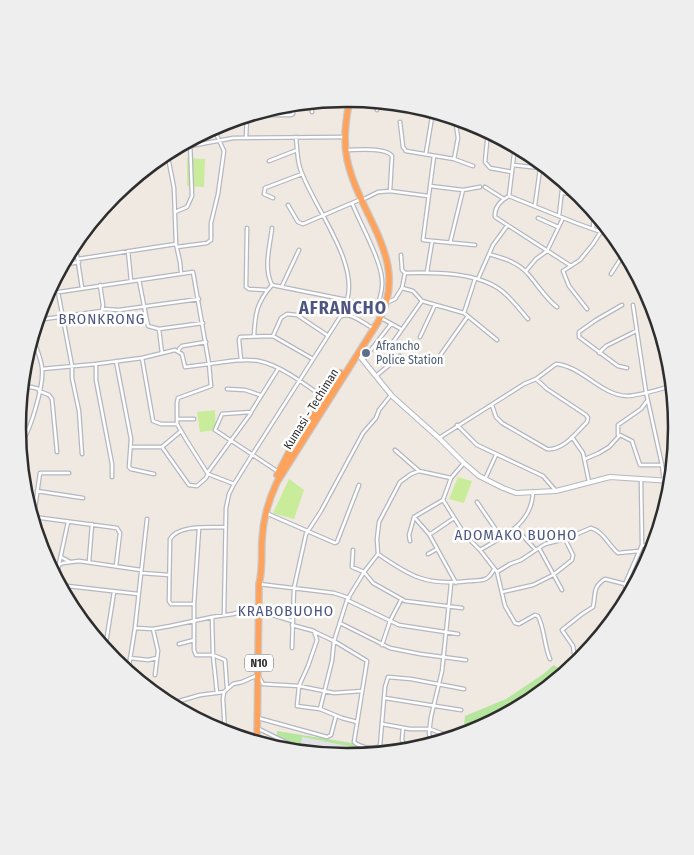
<svg xmlns="http://www.w3.org/2000/svg" width="694" height="855" font-family="'Fira Sans Condensed',sans-serif">
  <rect width="100%" height="100%" fill="#efe9e1"/>
  <path fill="#e3e1e8" d="M301,737L347,746L367,755L347,757L293,752L301,743Z"/>
  <path fill="#b6e59e" d="M554,665L565,673L530,702L473,732L460,735L464,727L465,716L506,699L542,675Z
    M277,731L352,743L386,753L367,755L347,746L302,737L301,743L293,752L276,749Z"/>
  <path fill="#c9ec9a" d="M187,158L205,159L204,187L187,186Z
    M215,410L216,430L200,432L197,412Z
    M458,477L472,481L464,503L449,499Z
    M289,479L304,490L294,519L273,513Z"/>
  <g fill="none" stroke-linecap="round" stroke-linejoin="round">
    <defs>
      <path id="street" d="M308,102L311,104L312,112
        M377,110L381,101
        M432,113L444,114
        M247,115H291L293,114L294,103
        M400,122L403,147L406,151L454,159L473,166
        M488,131L485,162L490,168L512,172
        M296,137C297,148 297,158 300,168C312,205 359,261 347,300
        M246,138L247,115
        M190,146L233,138L345,137
        M347,150C358,150 386,147 392,156L390,191
        M167,152L174,188L176,244L180,262L181,273
        M426,153L433,111
        M434,156L423,240L475,245
        M454,159L458,138L455,118
        M269,161L297,150
        M513,165L540,168
        M430,186L463,190L480,187
        M485,187L504,199
        M562,193L580,195
        M509,196C500,201 494,207 495,217L571,266
        M509,196L576,223L615,237
        M509,196L515,146
        M273,198L264,194L265,188L302,174
        M362,200L378,192L390,191L428,196
        M352,203C360,223 381,260 382,280C383,291 379,301 375,311
        M288,205L298,222L303,224L359,200
        M535,205L541,162
        M103,207V212
        M175,212L187,207L192,196L190,140
        M559,216L563,181
        M538,218L558,227
        M247,228L246,287L249,289L266,290
        M272,228C270,247 263,267 272,285L347,300L379,312
        M593,229L594,212
        M75,242L82,288
        M450,243L463,190
        M177,247L207,243L211,240V223L218,194L224,151L213,127
        M128,251L131,281
        M489,254C503,258 518,262 528,274C538,285 545,298 557,307
        M78,259L176,244
        M62,265L79,262
        M526,271L536,259L547,251L563,218
        M427,272L432,242
        M405,273C434,272 478,272 502,291C512,299 520,310 528,319
        M611,274L625,252
        M478,279L493,245L507,226
        M139,280L148,326L159,329L162,353
        M282,286L299,250
        M402,288L413,291L422,301L464,313L497,340
        M58,292L72,366V378L79,411L82,454
        M46,294L193,272L209,364C225,362 243,358 259,361C280,365 306,385 323,397
        M388,302L395,299L402,288L405,273L402,270L401,255
        M622,305L596,320L579,332V337L618,366L627,368
        M633,305L646,392L662,465L664,481L671,486
        M103,309L119,310L199,299
        M587,309L569,286L563,271L580,260L593,244L600,233
        M464,313L475,279
        M381,318L401,329
        M37,320L102,311L103,305L100,285
        M159,329L203,323
        M254,336C255,313 257,302 272,285
        M273,336L281,318L287,314L297,315L327,335
        M420,337L435,305
        M391,345L422,301
        M179,351V349L182,346L206,342
        M599,353L606,346L636,331
        M439,357L468,316
        M142,358L153,421L161,424H177
        M241,360L239,340L240,337L273,336L313,359
        M363,360L391,324
        M116,361L131,439L129,467L131,469L154,474
        M669,361L671,370
        M96,364V380L112,464V477
        M42,369L96,364L142,358L175,350L182,354L185,367L209,364L211,386L178,398L177,402V424L187,441L208,474L234,484
        M376,376L400,356
        M21,388L31,387L39,389
        M227,389L245,390L260,395
        M39,391L49,395L52,399L57,452
        M492,405L496,417L502,423L547,449C563,451 577,432 587,422L588,418L586,415L547,389L536,379
        M178,419H194
        M457,425L477,445L543,476L556,491
        M618,435V425L641,409L647,401
        M572,437L583,453L589,482
        M439,438L524,384L536,379L556,364C582,366 600,395 627,396C638,396 660,389 672,386
        M19,446C30,434 44,385 42,368C41,357 35,346 32,335
        M131,447H162L181,431
        M162,447L189,485L197,486L206,478L208,474
        M395,450L419,471
        M585,459L599,453L609,447L620,435L632,441L640,465H662
        M464,463L451,478L443,500L465,535L480,550L497,572L505,606L515,623L519,624L535,615L538,616C545,630 544,646 550,659
        M277,471L215,430L222,414L251,412L278,369
        M208,472L251,413
        M451,478L419,471L411,474L400,482L379,522L377,539L378,554C411,577 427,586 469,581C482,580 488,582 494,569
        M485,479L496,455
        M641,480L642,545L653,548
        M37,491L83,498
        M477,502L501,537
        M266,513L335,543L337,542L359,485
        M34,517L117,528L120,533L116,566
        M414,517L429,534L432,533L454,518
        M147,519L135,628L153,629L170,626L212,617L233,614L258,606
        M33,522L40,473H69
        M517,527L522,535L536,550
        M429,534L456,583
        M508,534L522,537
        M410,541L409,535L414,517L443,500
        M539,548L562,590
        M353,550L352,567L364,572L373,583L405,601L462,608
        M480,550C504,536 532,524 533,492
        M378,554L364,572L347,600L334,641L367,661L354,742C360,747 372,750 380,746L385,687L388,677L411,679L464,689
        M428,554L437,549
        M61,557L70,562
        M89,562L92,524
        M59,564L68,522
        M497,572L510,564L521,560L545,544L565,539L591,528C603,531 609,546 618,553L639,551
        M141,573L169,575
        M56,579L59,565L63,563L79,561L141,570
        M259,584L334,593L349,598
        M59,585L138,594
        M502,592L533,585L553,575L572,560L573,555L565,539
        M347,600L399,625L458,634
        M626,602L625,584L642,545
        M194,604H171L169,601L170,539C179,524 210,528 225,527
        M260,611L292,621
        M224,615L226,508L229,494L234,484L252,455L340,317C349,311 362,322 371,327
        M212,617L213,655L225,660L227,688
        M340,623L390,648L420,654L466,660
        M292,625L314,631L317,640L308,666L299,686L297,706L320,709L342,718L357,722
        M153,629L158,651L155,675
        M315,632L334,641L332,661L320,709
        M194,640V650L196,655H213L217,693
        M179,644L194,640V604L199,529
        M382,645L390,621L401,600
        M292,648L294,588L306,534L321,511L363,433L376,418L379,410L391,395
        M105,649L114,592
        M130,658L148,660L157,658
        M582,658L574,653L573,646L562,630L582,614L593,607C596,595 592,587 605,579L625,584
        M128,672L135,628
        M385,698L461,710
        M169,704L200,695L224,692
        M258,718L327,737L331,735L336,716
        M382,724L410,729H430L454,738
        M403,728L402,740L405,746V751
        M259,729L308,753
        M225,733L223,699L224,692L233,684L242,682L258,675L263,684L299,686L334,693L362,691
        M431,745L429,733L431,717L442,671L451,584"/>
      <path id="secondary" d="M358,354L392,396L439,438L464,463L479,476L503,488L516,493L556,491L610,477L671,481"/>
      <path id="highway" d="M277,475L289,452L341,373
        M257,743L259,584C263,569 261,554 262,540C263,519 268,501 277,482L378,322C412,261 359,217 347,159C343,138 346,119 350,98"/>
    </defs>
    <use href="#street" stroke="#b4b7c1" stroke-width="5"/>
    <use href="#secondary" stroke="#b4b7c1" stroke-width="6"/>
    <use href="#highway" stroke="#c9c9c9" stroke-width="8"/>
    <use href="#street" stroke="#fff" stroke-width="2.5"/>
    <use href="#secondary" stroke="#fff" stroke-width="4"/>
    <use href="#highway" stroke="#ffa35c" stroke-width="5.5"/>
  </g>
  <circle fill="#5c6f8a" stroke="#fff" stroke-width="2" cx="366" cy="353" r="5"/>
  <g text-anchor="middle" stroke-width="5" stroke-linejoin="round" paint-order="stroke">
    <rect fill="#fff" stroke="#6d6d6d" stroke-width="1" x="245" y="654.5" width="28" height="17" rx="4"/>
    <g font-size="11" font-weight="bold" fill="#2e2e2e">
      <text x="259" y="667">N10</text>
    </g>
    <g font-size="12" fill="#4e5e75" stroke="#fff" text-anchor="start">
      <text x="376" y="350">Afrancho<tspan x="376" dy="14">Police Station</tspan></text>
    </g>
    <g font-size="12" fill="#2e2e2e" stroke="#fff">
      <text transform="translate(311 409) rotate(-58)" y="4">Kumasi - Techiman</text>
    </g>
    <g font-size="15" letter-spacing="1" fill="#4d5680" stroke="#fff">
      <text x="102" y="324">BRONKRONG</text>
      <text x="516" y="540">ADOMAKO BUOHO</text>
      <text x="286" y="616">KRABOBUOHO</text>
    </g>
    <g font-size="18" font-weight="bold" letter-spacing="1" fill="#4d5680" stroke="#fff">
      <text x="343" y="314">AFRANCHO</text>
    </g>
  </g>
  <path d="M0 0H694V855H0ZM346 107H348A320 320 0 0 1 668 427V428A320 320 0 0 1 348 748H346A320 320 0 0 1 26 428V427A320 320 0 0 1 346 107Z" fill="#eee" fill-rule="evenodd"/>
  <path fill="none" stroke="#2e2e2e" stroke-width="2.5" d="M346 107H348A320 320 0 0 1 668 427V428A320 320 0 0 1 348 748H346A320 320 0 0 1 26 428V427A320 320 0 0 1 346 107Z"/>
</svg>
